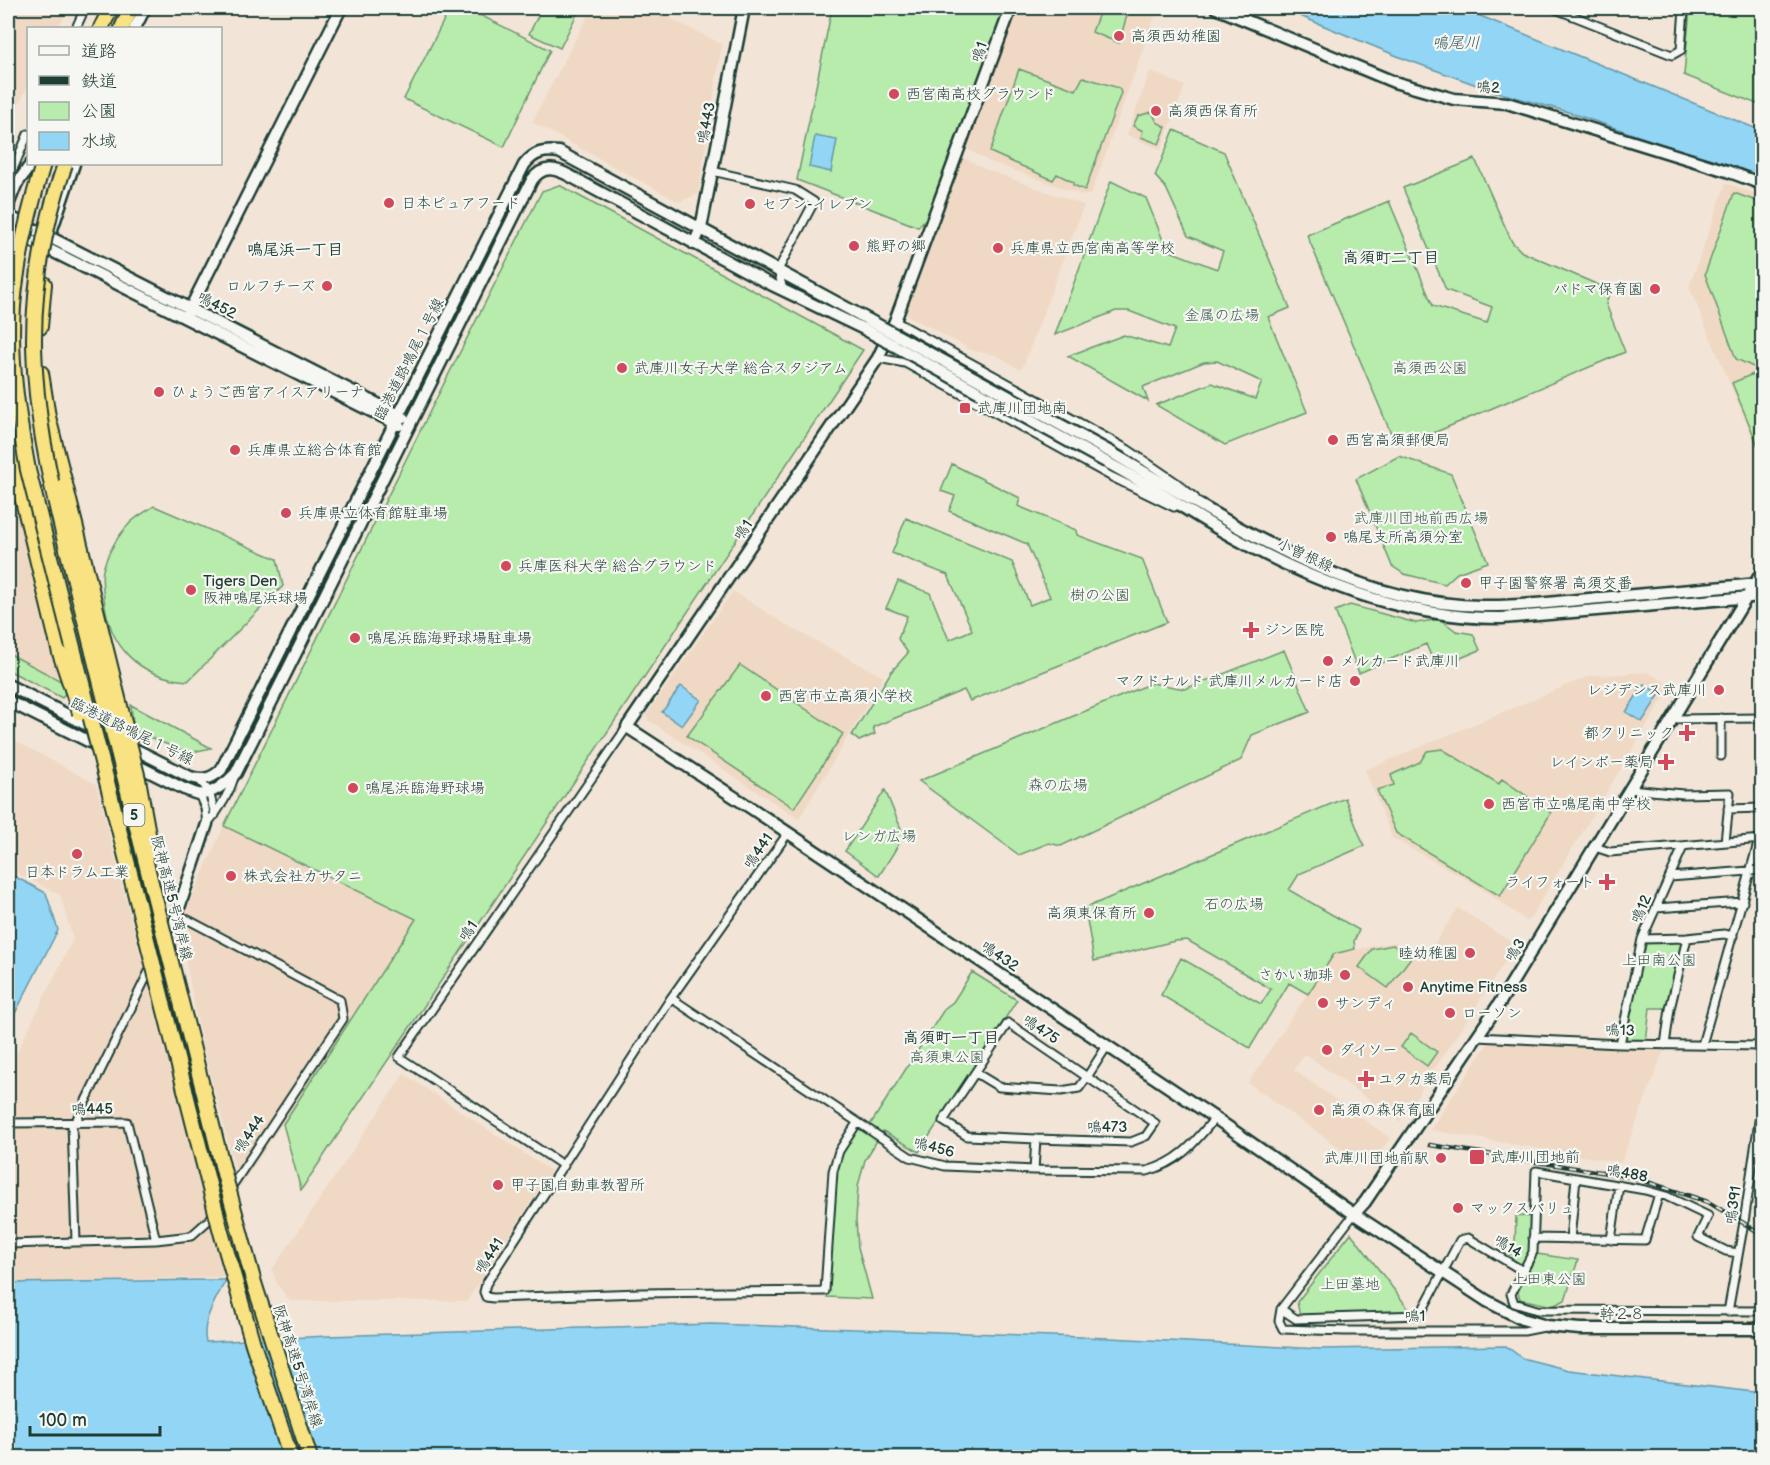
<svg xmlns="http://www.w3.org/2000/svg" width="1770" height="1465" font-family="'Balsamiq Sans','Klee One',sans-serif">
  <rect width="100%" height="100%" fill="#f2e5d7"/>
  <filter id="ink" filterUnits="userSpaceOnUse"><feTurbulence type="fractalNoise" baseFrequency=".0167" numOctaves="2"/><feDisplacementMap in="SourceGraphic" scale="12" xChannelSelector="R" yChannelSelector="G"/><feConvolveMatrix kernelMatrix="1 2 1 2 8 2 1 2 1" color-interpolation-filters="sRGB"/></filter>
  <g filter="url(#ink)">
    <path fill="#efd9c4" d="M8,8H69L58,28H28V86L8,126Z
      M592,8H649L722,44L698,194L679,202L532,122Z
      M1018,8H1158L1091,194L1085,196L988,161L969,150L966,145Z
      M1150,71L1185,86L1161,150L1127,135Z
      M965,158L985,169L1084,205L1023,367L1019,369L996,355L973,351L907,315L912,292L961,160Z
      M1726,183L1762,196V460L1689,287Z
      M8,458L59,679L8,652Z
      M733,591L793,629L884,677L799,819L648,720L646,715Z
      M1648,672L1671,686L1528,922L1475,884L1392,838L1365,770L1589,676Z
      M8,737L96,784L224,1277L8,1283V1070L73,939L60,895L8,869Z
      M224,826L417,919L240,1187L201,1040L179,926Z
      M1458,908L1516,945L1400,1122L1305,1054L1294,1070L1390,1138L1369,1169L1248,1083L1334,954L1394,942L1423,961Z
      M1489,1042L1664,1050L1621,1163L1430,1130Z
      M404,1074L551,1171L467,1301H290L277,1284L272,1270Z"/>
    <path fill="#b8ecac" stroke="#6c9470" stroke-width="1.5" d="M450,8H466L550,50L504,147L404,99Z
      M542,8H580L560,48L529,34Z
      M832,8H1006L928,216L918,227L797,180Z
      M1101,8H1129L1119,43L1092,32Z
      M1690,8H1715L1762,12V106L1684,75Z
      M1019,69L1076,90L1083,77L1119,88L1121,93L1085,190L1073,185V182L1057,174L1053,180L990,152Z
      M1152,112L1157,122L1166,127L1159,144L1141,137L1143,131L1133,126L1138,116Z
      M1174,130L1224,152L1290,308L1268,317L1307,412L1225,445L1156,405L1212,383L1255,399L1262,382L1217,361L1204,362L1143,387L1148,401L1068,356L1124,335L1168,348L1175,329L1129,311H1116L1055,335L1111,181L1146,198L1167,250L1217,269L1223,251L1188,236L1166,188L1155,176Z
      M1475,159L1512,242L1522,252L1610,290L1606,304L1625,352L1417,440L1395,443L1307,235L1389,201L1433,306L1487,323L1492,307L1446,290L1403,188Z
      M559,185L863,350L301,1190L283,1124L416,919L224,826L431,409L542,191Z
      M1734,193L1762,203V371L1736,359L1705,274Z
      M1753,374L1762,397V455L1732,383Z
      M1399,456L1451,474L1488,562L1457,573L1445,584L1404,574L1392,566L1356,479Z
      M952,464L1020,498L1018,506L1076,530L1077,535L1142,559L1167,622L970,701L964,690L873,727L875,734L859,741L852,735L891,672L908,653L898,639L907,616L886,608L898,581L930,593L949,640L972,630L948,575L892,553L906,518L1012,562L1030,605L1050,597L1027,544L949,511L955,496L941,491Z
      M154,506L277,559L283,586L188,681C138,677 109,647 104,598C103,589 101,578 103,570C107,553 119,534 131,522C137,516 147,511 154,506Z
      M1350,605L1416,623L1440,619L1456,631L1473,634L1480,650L1436,668L1426,644L1359,673L1335,611Z
      M1284,650L1310,712L1252,735L1241,760L1061,846L1049,843L1019,855L919,781L1152,683L1185,689Z
      M8,653L61,681L66,692L62,698L8,670Z
      M740,665L843,734L794,808L687,736Z
      M131,705L211,748L188,753L134,731Z
      M1442,749L1499,784L1502,779L1551,813L1500,896L1396,833L1377,790L1394,785L1391,775L1420,762L1427,751Z
      M885,790L904,836L879,876L845,851Z
      M1345,798L1364,846L1299,874L1289,890L1359,930L1354,941L1355,949L1334,954L1308,994L1289,983L1250,1048L1161,995L1181,958L1261,1004L1271,989L1187,940L1175,941L1094,961L1085,908Z
      M1643,941H1685L1667,1008H1650L1646,1042H1623Z
      M1393,945L1412,956L1388,988L1359,967L1372,949Z
      M972,972L1017,1000L919,1152L883,1131L865,1160L858,1186L856,1220L858,1247L872,1299L827,1297L836,1170L842,1153L862,1121L870,1125L945,1008L953,1002Z
      M1411,1033L1437,1052L1427,1066L1401,1047Z
      M1516,1215L1531,1217L1530,1253L1522,1267L1508,1258L1515,1245Z
      M1351,1233L1411,1312L1300,1316L1297,1302Z
      M1537,1254L1578,1260L1565,1300L1553,1306L1520,1299L1518,1292Z"/>
    <path fill="#93d5f5" stroke="#6598a8" stroke-width="1.5" d="M1289,8H1461L1762,131V178L1565,111L1493,91L1402,58L1300,16L1301,12Z
      M815,136L837,140L831,172L809,167Z
      M1644,684L1660,694L1642,722L1626,712Z
      M681,686L701,700L682,726L662,712Z
      M8,873L46,893L58,930L8,1027Z
      M204,1280H226C216,1299 201,1321 206,1342L328,1336L711,1324L1110,1338L1320,1349L1506,1346L1522,1358L1569,1370L1762,1393V1457H8V1283Z"/>
    <g fill="none" stroke-linecap="round" stroke-linejoin="round">
      <defs>
        <path id="street" d="M1553,8L1672,55L1681,50L1684,8
          M76,28L85,8
          M712,171L795,190L814,202L778,270L783,290
          M8,181L28,134
          M895,321L1127,449L1177,483L1195,498
          M878,358L905,363L1112,477L1174,507
          M1672,719L1762,718
          M1721,756V718
          M198,779L209,791L215,815
          M1630,789L1683,794L1730,793L1725,842
          M199,794L205,808L207,824
          M1728,809L1762,808
          M207,824C220,809 229,795 235,775
          M788,833L671,998L486,1284L484,1292L486,1297L493,1298L640,1293L825,1291L833,1171L839,1151L857,1123
          M1595,847L1610,852L1762,839
          M1670,877L1762,870
          M1656,908L1743,902
          M1687,938L1724,934L1733,936
          M671,998L910,1157L945,1166L1034,1170L1147,1171C1180,1162 1194,1143 1215,1118
          M1477,1037L1620,1044L1762,1046
          M1620,1044L1642,939
          M1665,1045L1670,1009L1687,938L1642,939L1683,847
          M1702,1045L1759,840
          M976,1073L999,1087L1061,1091L1079,1088L1087,1077L1008,1023L943,1121L967,1136L1036,1139
          M8,1123L127,1122L156,1240
          M72,1123L76,1242L156,1240L191,1236L210,1219L343,1019L340,1000L177,914L75,1123
          M564,1166L399,1057L627,727
          M1034,1170L1036,1139L1131,1142L1146,1136L1155,1123L1087,1077L1107,1046
          M1354,1214L1281,1309L1279,1321L1283,1329L1345,1331H1524L1544,1327
          M1533,1238L1645,1240L1659,1194
          M1570,1239L1576,1178
          M1611,1240L1619,1185
          M8,1244L76,1242
          M1738,1253L1726,1251L1698,1237L1708,1216L1666,1196L1645,1190L1536,1171L1533,1252L1511,1294L1514,1303L1537,1310L1762,1311
          M1281,1309L1296,1319L1420,1315L1460,1240L1468,1238L1523,1271
          M1728,1312L1744,1222L1762,1101"/>
        <path id="secondary" d="M1011,8L895,321L878,358L627,727L751,808L1215,1118L1354,1214L1487,1301L1522,1319L1547,1326L1580,1329H1762
          M1216,8L1394,82L1454,99L1507,103L1727,171L1762,184
          M135,28L145,8
          M8,205L16,185L31,164
          M8,216L403,417
          M8,229L399,425
          M52,229L74,164
          M694,244L701,228L744,8
          M187,315L341,8
          M1112,453C1224,518 1348,605 1482,606C1514,607 1546,603 1578,600C1638,595 1699,589 1759,584
          M1106,462C1144,482 1180,506 1217,528C1303,578 1400,619 1502,618L1762,596
          M8,685L190,777C203,781 211,779 221,770L524,165C534,152 544,150 559,152L869,320
          M8,701L184,789C188,790 193,793 198,794C211,796 228,782 236,773L532,180C543,165 555,168 570,176L766,282L864,329
          M177,914L207,824
          M1354,1214L1365,1202L1499,1004L1762,572"/>
        <path id="highway" d="M101,28L111,8
          M122,28L131,8
          M40,327L44,284
          M41,373L48,417L65,484
          M8,426L17,476L60,653"/>
      </defs>
      <use href="#street" stroke="#1f3d34" stroke-width="11"/>
      <use href="#secondary" stroke="#1f3d34" stroke-width="15"/>
      <use href="#highway" stroke="#1f3d34" stroke-width="18"/>
      <use href="#street" stroke="#f6f6f2" stroke-width="7"/>
      <use href="#secondary" stroke="#f6f6f2" stroke-width="10"/>
      <use href="#highway" stroke="#f8e281" stroke-width="14"/>
      <defs>
        <path id="rail" d="M1430,1145L1632,1177L1708,1202L1762,1234"/>
      </defs>
      <use href="#rail" stroke="#1f3d34" stroke-width="4.5"/>
      <use href="#rail" stroke="#f6f6f2" stroke-width="2" stroke-dasharray="7" stroke-linecap="butt"/>
      <defs>
        <path id="secondary-bridge" d="M869,320L1112,453
          M864,329L1106,462"/>
        <path id="highway-bridge" d="M43,164C29,210 17,257 13,306C9,361 18,416 28,470L221,1232L253,1344L291,1458
          M65,164C18,300 30,400 64,537L225,1177L254,1283L310,1458
          M65,484L138,779L151,850
          M60,653L80,713"/>
      </defs>
      <use href="#secondary-bridge" stroke="#1f3d34" stroke-width="15" stroke-linecap="butt"/>
      <use href="#highway-bridge" stroke="#1f3d34" stroke-width="18" stroke-linecap="butt"/>
      <use href="#secondary-bridge" stroke="#f6f6f2" stroke-width="10"/>
      <use href="#highway-bridge" stroke="#f8e281" stroke-width="14"/>
    </g>
  </g>
  <g fill="#d1495b" stroke="#f6f6f2" stroke-width="2">
    <circle cx="1119" cy="36" r="6"/>
    <circle cx="894" cy="94" r="6"/>
    <circle cx="1156" cy="111" r="6"/>
    <circle cx="389" cy="203" r="6"/>
    <circle cx="750" cy="204" r="6"/>
    <circle cx="854" cy="246" r="6"/>
    <circle cx="998" cy="248" r="6"/>
    <circle cx="327" cy="286" r="6"/>
    <circle cx="1655" cy="289" r="6"/>
    <circle cx="622" cy="368" r="6"/>
    <circle cx="159" cy="392" r="6"/>
    <rect x="959" y="402" width="12" height="12" rx="3"/>
    <circle cx="1333" cy="440" r="6"/>
    <circle cx="235" cy="450" r="6"/>
    <circle cx="286" cy="513" r="6"/>
    <circle cx="1331" cy="537" r="6"/>
    <circle cx="506" cy="566" r="6"/>
    <circle cx="1466" cy="583" r="6"/>
    <circle cx="191" cy="590" r="6"/>
    <path d="M1248 621h6v6h6v6h-6v6h-6v-6h-6v-6h6z"/>
    <circle cx="355" cy="638" r="6"/>
    <circle cx="1328" cy="661" r="6"/>
    <circle cx="1355" cy="681" r="6"/>
    <circle cx="1719" cy="690" r="6"/>
    <circle cx="766" cy="696" r="6"/>
    <path d="M1684 724h6v6h6v6h-6v6h-6v-6h-6v-6h6z"/>
    <path d="M1663 753h6v6h6v6h-6v6h-6v-6h-6v-6h6z"/>
    <circle cx="353" cy="788" r="6"/>
    <circle cx="1489" cy="804" r="6"/>
    <circle cx="77" cy="854" r="6"/>
    <circle cx="231" cy="876" r="6"/>
    <path d="M1604 873h6v6h6v6h-6v6h-6v-6h-6v-6h6z"/>
    <circle cx="1149" cy="913" r="6"/>
    <circle cx="1470" cy="953" r="6"/>
    <circle cx="1345" cy="975" r="6"/>
    <circle cx="1408" cy="987" r="6"/>
    <circle cx="1323" cy="1003" r="6"/>
    <circle cx="1450" cy="1013" r="6"/>
    <circle cx="1327" cy="1050" r="6"/>
    <path d="M1363 1070h6v6h6v6h-6v6h-6v-6h-6v-6h6z"/>
    <circle cx="1319" cy="1110" r="6"/>
    <rect x="1469" y="1149" width="16" height="16" rx="3"/>
    <circle cx="1441" cy="1158" r="6"/>
    <circle cx="498" cy="1185" r="6"/>
    <circle cx="1458" cy="1208" r="6"/>
  </g>
  <g text-anchor="middle" stroke-width="4.5" stroke-linejoin="round" paint-order="stroke">
    <rect fill="#f6f6f2" stroke="#60746d" stroke-width="1.5" x="123.5" y="804" width="21" height="22" rx="4.5"/>
    <g font-size="14" font-weight="bold" fill="#1f3d34">
      <text x="134" y="820">5</text>
    </g>
    <g font-size="15" fill="#1f3d34" stroke="#f6f6f2" text-anchor="start">
      <text x="1131" y="41">高須西幼稚園</text>
      <text x="906" y="99">西宮南高校グラウンド</text>
      <text x="1168" y="116">高須西保育所</text>
      <text x="401" y="208">日本ピュアフード</text>
      <text x="762" y="209">セブン-イレブン</text>
      <text x="866" y="251">熊野の郷</text>
      <text x="1010" y="253">兵庫県立西宮南高等学校</text>
      <text x="315" y="291" text-anchor="end">ロルフチーズ</text>
      <text x="1643" y="294" text-anchor="end">パドマ保育園</text>
      <text x="634" y="373">武庫川女子大学 総合スタジアム</text>
      <text x="171" y="397">ひょうご西宮アイスアリーナ</text>
      <text x="977" y="413">武庫川団地南</text>
      <text x="1345" y="445">西宮高須郵便局</text>
      <text x="247" y="455">兵庫県立総合体育館</text>
      <text x="298" y="518">兵庫県立体育館駐車場</text>
      <text x="1343" y="542">鳴尾支所高須分室</text>
      <text x="518" y="571">兵庫医科大学 総合グラウンド</text>
      <text x="203" y="586">Tigers Den<tspan x="203" dy="17">阪神鳴尾浜球場</tspan></text>
      <text x="1478" y="588">甲子園警察署 高須交番</text>
      <text x="1264" y="635">ジン医院</text>
      <text x="367" y="643">鳴尾浜臨海野球場駐車場</text>
      <text x="1340" y="666">メルカード武庫川</text>
      <text x="1343" y="686" text-anchor="end">マクドナルド 武庫川メルカード店</text>
      <text x="1707" y="695" text-anchor="end">レジデンス武庫川</text>
      <text x="778" y="701">西宮市立高須小学校</text>
      <text x="1674" y="738" text-anchor="end">都クリニック</text>
      <text x="1654" y="767" text-anchor="end">レインボー薬局</text>
      <text x="365" y="793">鳴尾浜臨海野球場</text>
      <text x="1501" y="809">西宮市立鳴尾南中学校</text>
      <text x="77" y="877" text-anchor="middle">日本ドラム工業</text>
      <text x="243" y="881">株式会社カサタニ</text>
      <text x="1595" y="887" text-anchor="end">ライフォート</text>
      <text x="1137" y="918" text-anchor="end">高須東保育所</text>
      <text x="1458" y="958" text-anchor="end">睦幼稚園</text>
      <text x="1333" y="980" text-anchor="end">さかい珈琲</text>
      <text x="1420" y="992">Anytime Fitness</text>
      <text x="1335" y="1008">サンディ</text>
      <text x="1462" y="1018">ローソン</text>
      <text x="1339" y="1055">ダイソー</text>
      <text x="1378" y="1084">ユタカ薬局</text>
      <text x="1331" y="1115">高須の森保育園</text>
      <text x="1490" y="1162">武庫川団地前</text>
      <text x="1429" y="1163" text-anchor="end">武庫川団地前駅</text>
      <text x="510" y="1190">甲子園自動車教習所</text>
      <text x="1470" y="1213">マックスバリュ</text>
    </g>
    <g font-size="15" fill="#1f3d34" stroke="#f6f6f2">
      <text transform="translate(979 52) rotate(-70)" y="5">鳴1</text>
      <text transform="translate(1488 87) rotate(4)" y="5">鳴2</text>
      <text transform="translate(706 123) rotate(-79)" y="5">鳴443</text>
      <text transform="translate(217 305) rotate(27)" y="5">鳴452</text>
      <text transform="translate(409 359) rotate(-63)" y="5">臨港道路鳴尾１号線</text>
      <text transform="translate(743 530) rotate(-56)" y="5">鳴1</text>
      <text transform="translate(1305 555) rotate(25)" y="5">小曽根線</text>
      <text transform="translate(132 731) rotate(26)" y="5">臨港道路鳴尾１号線</text>
      <text transform="translate(758 851) rotate(-55)" y="5">鳴441</text>
      <text transform="translate(172 898) rotate(76)" y="5">阪神高速5号湾岸線</text>
      <text transform="translate(1641 909) rotate(-66)" y="5">鳴12</text>
      <text transform="translate(468 931) rotate(-55)" y="5">鳴1</text>
      <text transform="translate(1515 950) rotate(-58)" y="5">鳴3</text>
      <text transform="translate(1000 956) rotate(34)" y="5">鳴432</text>
      <text transform="translate(1041 1029) rotate(34)" y="5">鳴475</text>
      <text transform="translate(1620 1030) rotate(2)" y="5">鳴13</text>
      <text transform="translate(92 1109) rotate(-1)" y="5">鳴445</text>
      <text x="1107" y="1132">鳴473</text>
      <text transform="translate(249 1134) rotate(-56)" y="5">鳴444</text>
      <text transform="translate(934 1147) rotate(15)" y="5">鳴456</text>
      <text transform="translate(1627 1173) rotate(11)" y="5">鳴488</text>
      <text transform="translate(1733 1205) rotate(-81)" y="5">鳴391</text>
      <text transform="translate(1508 1246) rotate(32)" y="5">鳴14</text>
      <text transform="translate(489 1256) rotate(-57)" y="5">鳴441</text>
      <text x="1622" y="1319">幹２８</text>
      <text x="1415" y="1321">鳴1</text>
      <text transform="translate(298 1366) rotate(72)" y="5">阪神高速5号湾岸線</text>
    </g>
    <g font-size="15" fill="#365746" stroke="#f6f6f2">
      <text x="1222" y="320">金属の広場</text>
      <text x="1430" y="373">高須西公園</text>
      <text x="1421" y="523">武庫川団地前西広場</text>
      <text x="1100" y="600">樹の公園</text>
      <text x="1058" y="790">森の広場</text>
      <text x="879" y="841">レンガ広場</text>
      <text x="1234" y="909">石の広場</text>
      <text x="1659" y="965">上田南公園</text>
      <text x="947" y="1062">高須東公園</text>
      <text x="1549" y="1284">上田東公園</text>
      <text x="1350" y="1289">上田墓地</text>
    </g>
    <g font-size="16" font-style="italic" fill="#365b5b" stroke="#f6f6f2">
      <text x="1456" y="48">鳴尾川</text>
    </g>
    <g font-size="16" font-weight="bold" fill="#1f3d34" stroke="#f6f6f2">
      <text x="295" y="255">鳴尾浜一丁目</text>
      <text x="1391" y="263">高須町二丁目</text>
      <text x="951" y="1043">高須町一丁目</text>
    </g>
  </g>
  <rect width="1770" height="1465" fill="none" stroke="#f6f6f2" stroke-width="30"/>
  <rect x="15" y="15" width="1740" height="1435" fill="none" stroke="#1f3d34" stroke-width="2" filter="url(#ink)"/>
  <rect x="27" y="27" width="195" height="138" fill="#f6f6f2" stroke="#a0aca6" stroke-width="1.5"/>
  <rect x="39" y="46" width="30" height="9" fill="#f6f6f2" stroke="#a0aca6" stroke-width="1.5"/>
  <text x="81" y="57" font-size="18" fill="#1f3d34">道路</text>
  <rect x="39" y="76" width="30" height="9" fill="#1f3d34" stroke="#a0aca6" stroke-width="1.5"/>
  <text x="81" y="87" font-size="18" fill="#1f3d34">鉄道</text>
  <rect x="39" y="102" width="30" height="18" fill="#b8ecac" stroke="#a0aca6" stroke-width="1.5"/>
  <text x="81" y="117" font-size="18" fill="#1f3d34">公園</text>
  <rect x="39" y="132" width="30" height="18" fill="#93d5f5" stroke="#a0aca6" stroke-width="1.5"/>
  <text x="81" y="147" font-size="18" fill="#1f3d34">水域</text>
  <path d="M30 1426v9h130v-9" fill="none" stroke="#1f3d34" stroke-width="3"/>
  <text x="39" y="1426" font-size="18" fill="#1f3d34" stroke="#f6f6f2" stroke-width="4.5" paint-order="stroke">100 m</text>
</svg>
